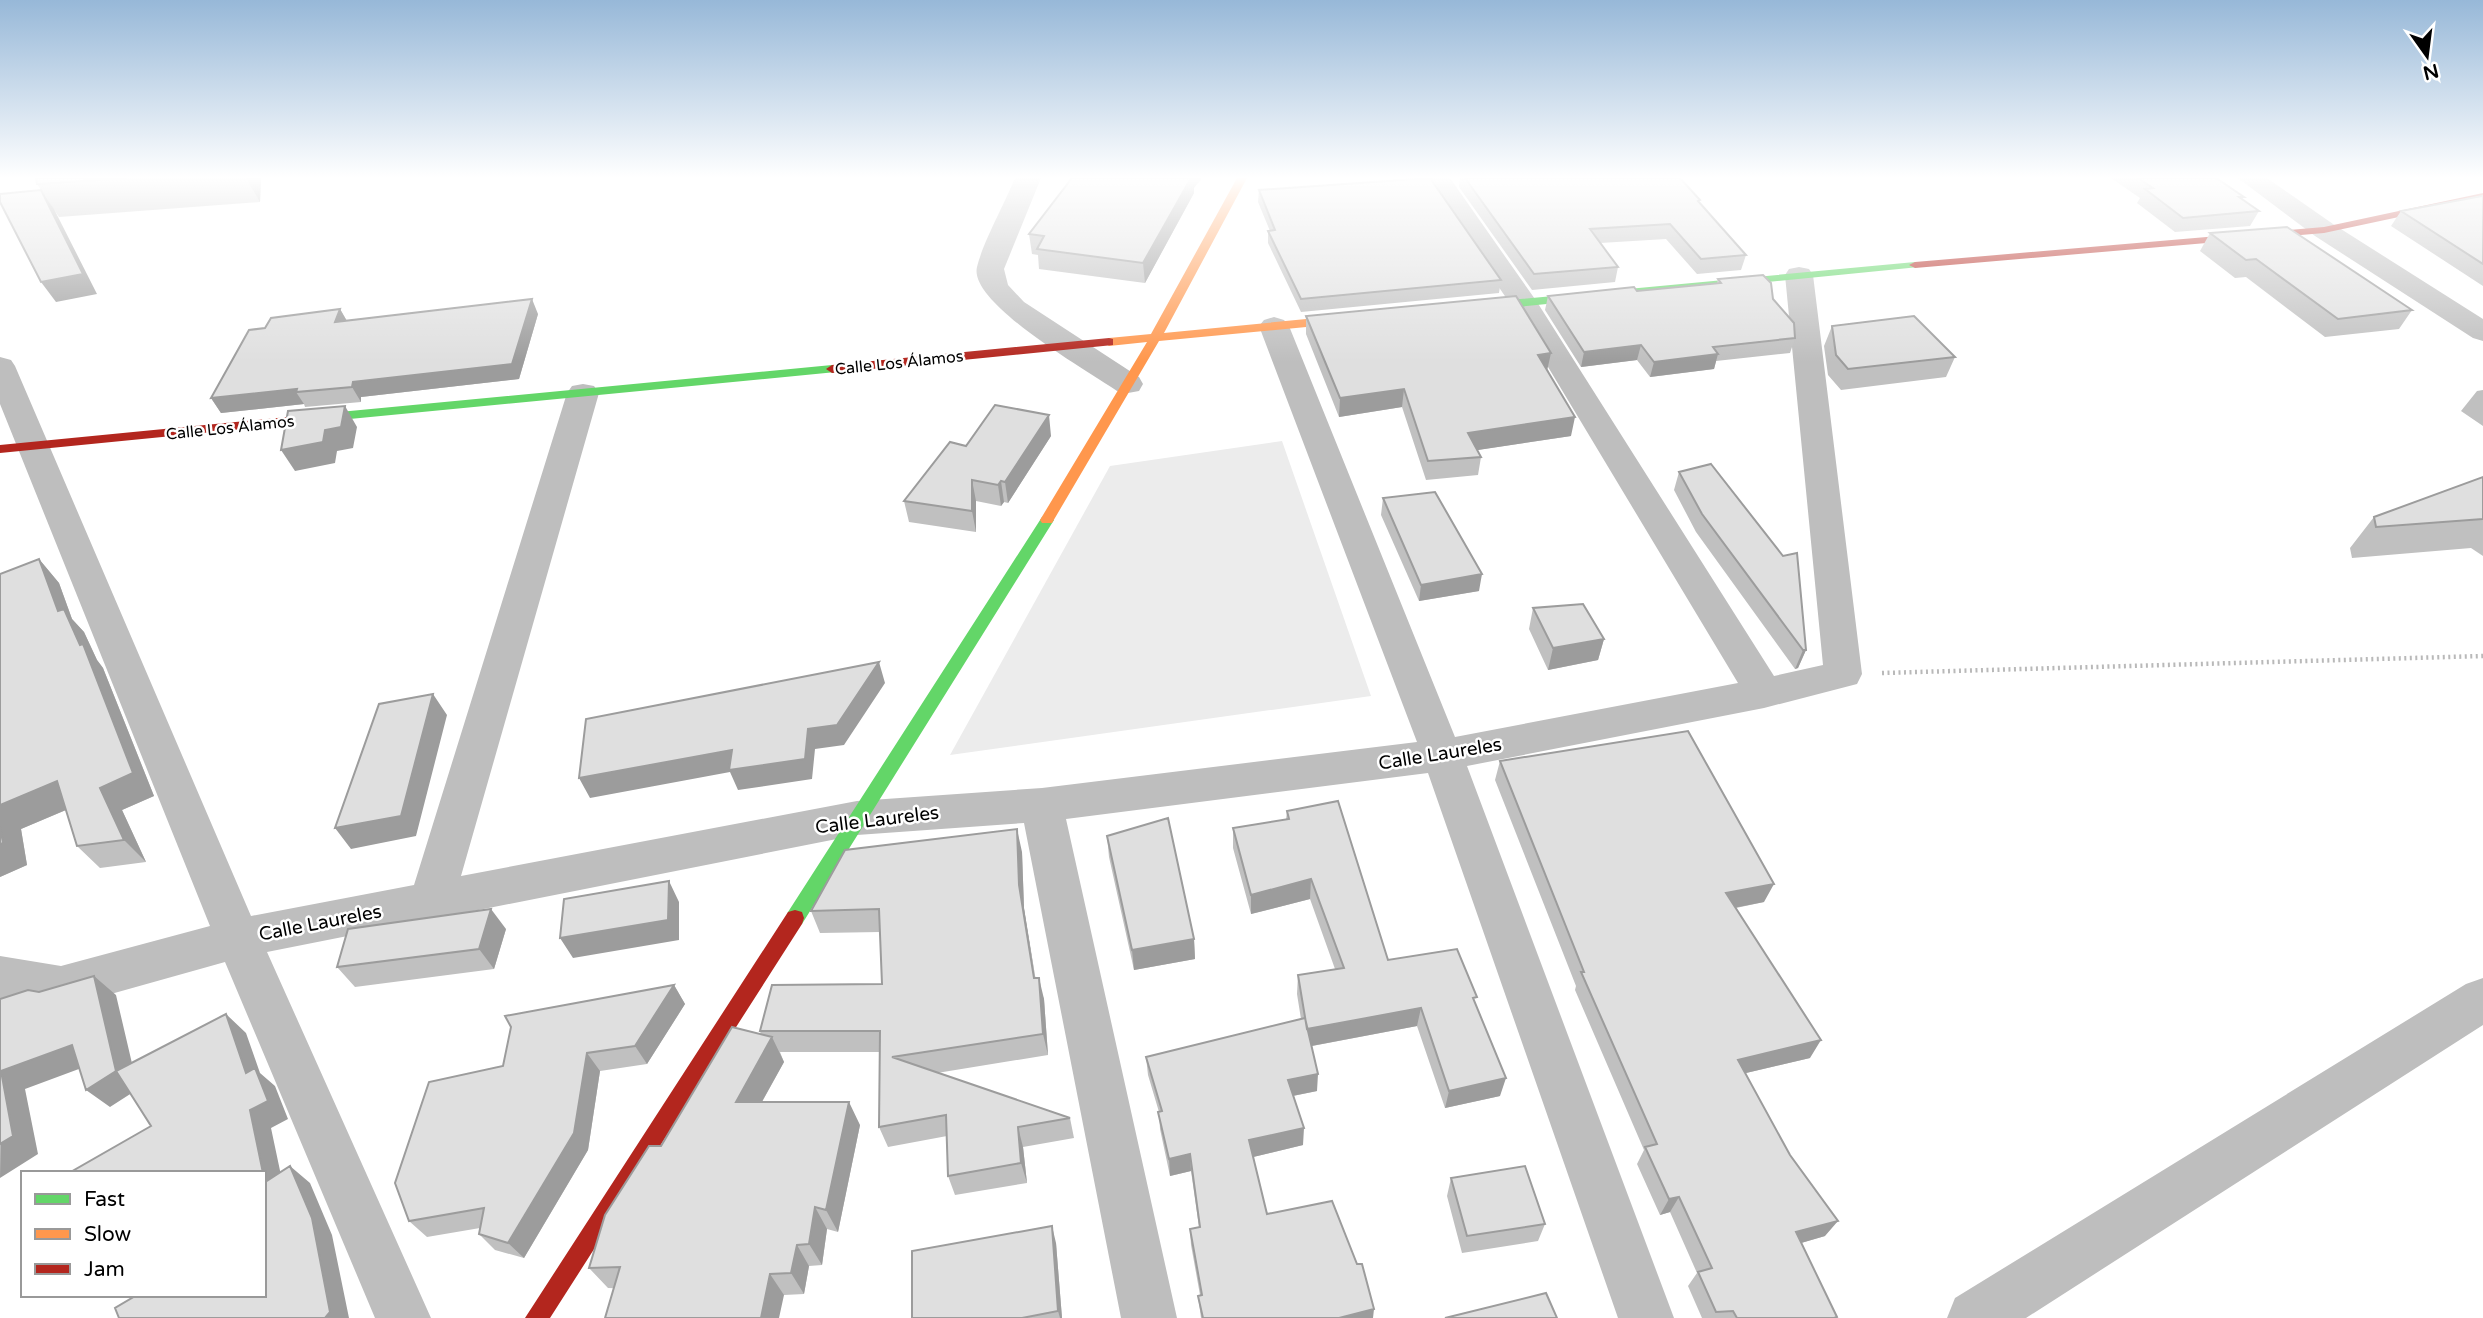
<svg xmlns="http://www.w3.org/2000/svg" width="2483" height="1318" font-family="'Varela Round',sans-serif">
  <rect width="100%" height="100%" fill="#fff"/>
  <path fill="#ececec" d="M1282,441L1371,696L950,755L1110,466Z"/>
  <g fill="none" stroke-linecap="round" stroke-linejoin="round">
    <path stroke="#b9b9b9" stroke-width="4.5" stroke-dasharray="2 3.5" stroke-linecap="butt" d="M1882,673L2483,656"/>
    <path fill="#bebebe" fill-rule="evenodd" d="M1015,178H1041L1004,269L1008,285L1024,302L1139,377L1143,384L1139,391L1128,393L1117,391C1088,371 968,303 977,267C983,242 1005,203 1015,178Z
      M1424,178H1450L1537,302L1774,676L1823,665L1785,275L1789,269L1799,267L1809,269L1813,275L1862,674L1857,684L1764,708L1467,766L1674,1318H1618L1428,773L1066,819L1177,1318H1121L1024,823L857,835L267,952L431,1318H375L225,962L61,1008L0,998V956L61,966L210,926L0,404V357L11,360L15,366L251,916L414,885L567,393L572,386L583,384L594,386L599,393L461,876L857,801L1042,788L1417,742L1259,326L1264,320L1274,317L1284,320L1289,326L1455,737L1738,683L1509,302Z
      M2238,178H2267L2333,224L2483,319V341L2473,338L2315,236Z
      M2483,978V1025L2026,1318H1947L1955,1298L2466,984Z"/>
    <path fill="#63d668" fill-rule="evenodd" d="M1915,262L1921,265L1919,267L1467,312L1461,308L1467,304Z
      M832,365L838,369L836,372L329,421L322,417L329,413Z
      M1047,515L1054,520L802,924L795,926L788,924L786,918L788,912L1042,517Z"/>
    <path fill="#ff974d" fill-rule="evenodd" d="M1237,178H1247L1164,333L1358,314L1364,318L1358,322L1159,341L1052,523H1042L1040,520L1147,342L1109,346L1103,342L1109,338L1151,334Z"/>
    <path fill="#b3261e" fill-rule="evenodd" d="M2483,193V199L2324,233L1915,268L1909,265L1915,262L2324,227Z
      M1109,338L1113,339V345L832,373L826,369L832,365Z
      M329,413L336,417L334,420L0,453V445Z
      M795,910L802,912L804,918L802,924L550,1318H525L788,912Z"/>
  </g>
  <path fill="#c0c0c0" d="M36,178H261L260,202L59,217L37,184Z
    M1460,178H1680L1700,200V203L1746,255L1741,270L1697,274L1666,239L1600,243L1618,267L1615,282L1532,290L1459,187Z
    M2111,178H2216L2244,197L2242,200L2259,211L2250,226L2175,232L2137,203L2140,198Z
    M1194,188V193L1145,283L1039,269L1038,255L1032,254L1029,234Z
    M1259,190L1501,280L1499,293L1301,312L1268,243V231H1270L1258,202Z
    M2483,197V286L2391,226L2401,211Z
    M2210,233L2412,310L2399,329L2325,337L2246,277L2235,278L2200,251Z
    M1718,279L1773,299L1795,338L1790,353L1716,361L1714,369L1650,377L1637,360L1581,367L1545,310L1548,296L1637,291L1717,283Z
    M340,309L347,321L538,314L519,379L361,397V402L305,407L304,404L221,413L211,398L265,328Z
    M1306,316L1548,370L1571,436L1477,450L1481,457L1478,475L1426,480L1402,407L1339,417L1306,334Z
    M1832,326L1955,357L1946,377L1841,390L1828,375L1824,346Z
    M2483,390V426L2461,411L2477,391Z
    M1051,436L1008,503L1004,502L1001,506L976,501V532L909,522L904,501L966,446Z
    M1679,472L1806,650L1798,668L1795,669L1696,532L1674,490Z
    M2483,477V556L2471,548L2352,558L2350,548L2374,517Z
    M1383,498L1479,591L1419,601L1381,515Z
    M39,559L59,583L72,619L84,632L97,660L103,668L154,796L122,810L146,862L100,868L77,846L66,810L21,829L27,865L0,877Z
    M1533,608L1604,639L1598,660L1548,670L1529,629Z
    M1500,761L1764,902L1736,908L1810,1058L1746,1073L1825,1236L1801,1243L1836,1318H1702L1688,1286L1697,1273L1670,1212L1660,1215L1637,1164L1644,1150L1575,990L1576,986L1495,780Z
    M1287,811L1388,960L1475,1004L1500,1096L1445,1108L1417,1026L1312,1046L1317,1091L1293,1096L1303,1145L1253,1157L1267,1214L1373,1318H1201L1198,1296L1200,1295L1191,1245L1190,1229L1199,1227L1191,1171L1170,1176L1160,1129L1159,1112L1148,1075L1146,1057L1301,1019L1297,994L1298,975L1335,969L1310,899L1251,914L1233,848V828L1286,820Z
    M1107,836L1194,939L1195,959L1134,970L1109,857Z
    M1022,852L1024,908L1035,978L1044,999L1048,1055L937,1073L1070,1118L1074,1138L1023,1147L1027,1183L955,1195L948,1176L947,1136L888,1147L879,1127L880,1052H780L784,1062L762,1102L860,1125L838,1232L827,1229L822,1265L809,1266L804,1294L784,1295L608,1288L589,1268L661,1146L761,1035L760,1031L882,984L880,932L820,933L811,911Z
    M506,929L494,969L355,987L337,967Z
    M674,985L685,1004L647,1064L600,1071L588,1150L524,1258L495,1250L479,1234L480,1228L427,1237L409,1221L503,1066Z
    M1451,1178L1545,1224L1538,1241L1462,1253L1447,1196Z
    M1056,1243L1062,1318H912Z"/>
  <path fill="#9c9c9c" d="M246,178H261L260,202Z
    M1190,178H1202L1194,188V193L1145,283L1143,263Z
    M41,190L54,209L97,294L56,302L41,282Z
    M532,299L538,314L519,379L361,397V402L352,387L353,382Z
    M340,309L348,323L335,322Z
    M1641,345L1637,360L1581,367L1584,352Z
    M1551,353L1547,371L1538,355Z
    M1718,354L1714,369L1650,377L1654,362Z
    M297,389L296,392L304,404L221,413L211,398Z
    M1404,389L1402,407L1339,417L1340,398Z
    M345,406L357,427L353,448L337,451L335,463L295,471L281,450Z
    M1049,415L1051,436L1008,503L1005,482Z
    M1575,417L1571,436L1465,452L1468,433Z
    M972,480L976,501V532L972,511Z
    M1001,481L1004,502L1001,506L998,485Z
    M39,559L59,583L72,619L84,632L97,660L103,668L154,796L122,810L146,862L124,840L100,788L58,611Z
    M1482,574L1479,591L1419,601L1421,585Z
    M1604,639L1598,660L1548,670L1553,648Z
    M1803,650H1806L1798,668L1795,669Z
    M879,662L885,683L844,745L815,749L812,779L738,790L730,772L590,798L579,778L808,729Z
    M433,694L447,715L416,836L351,849L335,828Z
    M57,781L80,804L21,829L27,865L0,877V805Z
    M1017,829L1022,852L1024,908L1039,1000L1019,885Z
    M1311,879L1310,899L1251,914V895Z
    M669,881L679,902V940L573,958L560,938Z
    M1774,884L1764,902L1718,911L1726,893Z
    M491,909L506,929L494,969L479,949Z
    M1194,939L1195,959L1134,970L1132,950Z
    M94,976L116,995L138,1089L110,1107L86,1090Z
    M1039,978L1044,999L1048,1055L1043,1034Z
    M674,985L685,1004L647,1064L635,1046Z
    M1421,1008L1417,1026L1306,1047L1307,1029Z
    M226,1014L246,1033L260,1073L275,1086L288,1119L271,1128L286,1199L265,1182L264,1173H263L250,1110L246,1073Z
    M772,1037L784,1062L749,1125L736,1102Z
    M1821,1040L1810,1058L1729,1077L1738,1060Z
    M72,1045L95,1063L25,1089L38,1154L0,1178L1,1071Z
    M587,1053L600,1071L588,1150L524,1258L508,1243Z
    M1318,1074L1317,1091L1287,1097L1288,1080Z
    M1506,1078L1500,1096L1445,1108L1449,1091Z
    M849,1102L860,1125L838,1232L826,1210Z
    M1018,1127L1023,1147L1027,1183L1021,1163Z
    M1304,1128L1303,1145L1249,1158V1140Z
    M1190,1154L1191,1171L1170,1176L1169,1159Z
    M290,1166L310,1183L332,1235L349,1318H325Z
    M1679,1197L1670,1212L1660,1215L1669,1199Z
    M815,1207L827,1229L822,1265L809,1244Z
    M1838,1221L1825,1236L1784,1248L1796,1232Z
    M1052,1226L1056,1243L1062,1318H1060L1058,1311Z
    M797,1245L809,1266L804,1294L791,1273Z
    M770,1274L784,1295L779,1318H761Z
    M1374,1309L1373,1318H1339Z"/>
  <path fill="#dfdfdf" stroke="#9c9c9c" stroke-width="2" d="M36,178H127L37,184Z
    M1072,178H1191L1143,263L1037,249L1044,236L1029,234Z
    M1430,178L1501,280L1301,299L1268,231L1275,230L1259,190Z
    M1465,178H1680L1700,200L1698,201L1746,255L1701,259L1670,224L1590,229L1618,267L1534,274Z
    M2138,178H2216L2244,197H2239L2259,211L2183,218L2145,189L2153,188Z
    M41,190L83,274L41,282L0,202V194Z
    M2482,196L2483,197V264L2401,211Z
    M2287,227L2412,310L2338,319L2256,259L2246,260L2210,233Z
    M1763,275L1771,283L1773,299L1794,323L1795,338L1713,347L1718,354L1654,362L1641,345L1584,352L1548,296L1634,287L1637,291L1721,283L1718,279Z
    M1516,296L1551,353L1538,355L1575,417L1468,433L1481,457L1428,461L1404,389L1340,398L1306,316Z
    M532,299L512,364L353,382L352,387L296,392L297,389L211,398L249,330L265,328L271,318L340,309L335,322Z
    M1914,316L1955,357L1848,369L1836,355L1832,326Z
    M995,405L1049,415L1005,482L1001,481L998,485L972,480V511L904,501L950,442L966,446Z
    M345,406L341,427L325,430L323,442L281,450L288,411Z
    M1711,464L1783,556L1797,553L1806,650H1803L1702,514L1679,472Z
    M2483,477V519L2376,527L2374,517Z
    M1435,492L1482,574L1421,585L1383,498Z
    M39,559L58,611L64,609L80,645L83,644L133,773L100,788L124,840L77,846L57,781L0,805V574Z
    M1583,604L1604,639L1553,648L1533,608Z
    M879,662L837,725L808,729L805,759L729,770L732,750L579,778L586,719Z
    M433,694L401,816L335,828L379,704Z
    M1688,731L1774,884L1726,893L1821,1040L1738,1060L1790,1155L1838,1221L1796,1232L1837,1317L1834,1318H1737L1733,1311L1716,1312L1698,1272L1712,1268L1679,1197L1669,1199L1645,1147L1657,1144L1581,972H1584L1500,761Z
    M1338,801L1388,960L1457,949L1477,997L1473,998L1506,1078L1449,1091L1421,1008L1307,1029L1298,975L1344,968L1311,879L1251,895L1233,828L1289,819L1287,811Z
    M1168,818L1194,939L1132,950L1107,836Z
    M0,827L3,843L0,844Z
    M1017,829L1019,885L1034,978H1039L1043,1034L892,1057L1070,1118L1018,1127L1021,1163L948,1176L946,1115L879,1127L880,1031H760L772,985L882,984L879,909L811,911L845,850Z
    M669,881L668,920L560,938L564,899Z
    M491,909L479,949L337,967L348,929Z
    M94,976L116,1071L86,1090L72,1045L1,1071L13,1136L0,1144V999L28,990L39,992Z
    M674,985L635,1046L587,1053L574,1133L508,1243L479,1234L484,1208L409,1221L395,1183L429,1082L503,1066L511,1027L505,1016Z
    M226,1014L246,1073L255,1068L268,1101L250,1110L263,1173H69L151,1126L116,1071Z
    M1305,1018L1318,1074L1288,1080L1304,1128L1249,1140L1267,1214L1332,1201L1357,1264H1362L1374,1309L1339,1318H1203L1198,1296L1202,1295L1190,1229L1200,1227L1190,1154L1169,1159L1158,1112L1162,1111L1146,1057Z
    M732,1027L772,1037L736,1102H849L826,1210L815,1207L809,1244L797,1245L791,1273L770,1274L761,1318H605L620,1267L589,1268L605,1215L649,1146H661Z
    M290,1166L312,1218L330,1312L325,1318H119L115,1308L137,1295H264V1177L265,1182Z
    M1525,1166L1545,1224L1467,1236L1451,1178Z
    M1052,1226L1058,1311L1022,1318H912V1251Z
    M1546,1293L1557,1318H1445Z"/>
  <linearGradient id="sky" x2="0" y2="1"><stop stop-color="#97b8d8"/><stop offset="0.49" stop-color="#fff"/><stop offset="1" stop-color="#fff" stop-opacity="0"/></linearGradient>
  <rect width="2483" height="362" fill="url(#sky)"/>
  <g text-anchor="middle" stroke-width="5" stroke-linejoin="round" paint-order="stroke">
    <g font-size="16" fill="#000" stroke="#fff">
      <text transform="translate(899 362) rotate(-6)" y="6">Calle Los Álamos</text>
      <text transform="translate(230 427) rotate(-6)" y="6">Calle Los Álamos</text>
    </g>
    <g font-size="19" fill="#000" stroke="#fff">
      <text transform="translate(1440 753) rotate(-9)" y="7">Calle Laureles</text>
      <text transform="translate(877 819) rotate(-7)" y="7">Calle Laureles</text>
      <text transform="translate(320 922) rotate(-11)" y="7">Calle Laureles</text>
    </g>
  </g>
  <rect x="21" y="1171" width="245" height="126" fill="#ffffff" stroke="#999999" stroke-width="2"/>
  <rect x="35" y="1194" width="35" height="10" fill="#63d668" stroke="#999999" stroke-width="2"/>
  <text x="84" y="1206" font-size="21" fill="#000000">Fast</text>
  <rect x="35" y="1229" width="35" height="10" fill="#ff974d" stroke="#999999" stroke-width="2"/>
  <text x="84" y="1241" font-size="21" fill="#000000">Slow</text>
  <rect x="35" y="1264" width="35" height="10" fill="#b3261e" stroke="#999999" stroke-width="2"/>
  <text x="84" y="1276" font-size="21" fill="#000000">Jam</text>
  <g transform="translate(2427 56) rotate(166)" stroke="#ffffff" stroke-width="5" paint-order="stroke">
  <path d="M0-5L12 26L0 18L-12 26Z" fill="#000000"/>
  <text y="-10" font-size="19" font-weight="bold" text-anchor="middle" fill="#000000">N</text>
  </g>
</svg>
